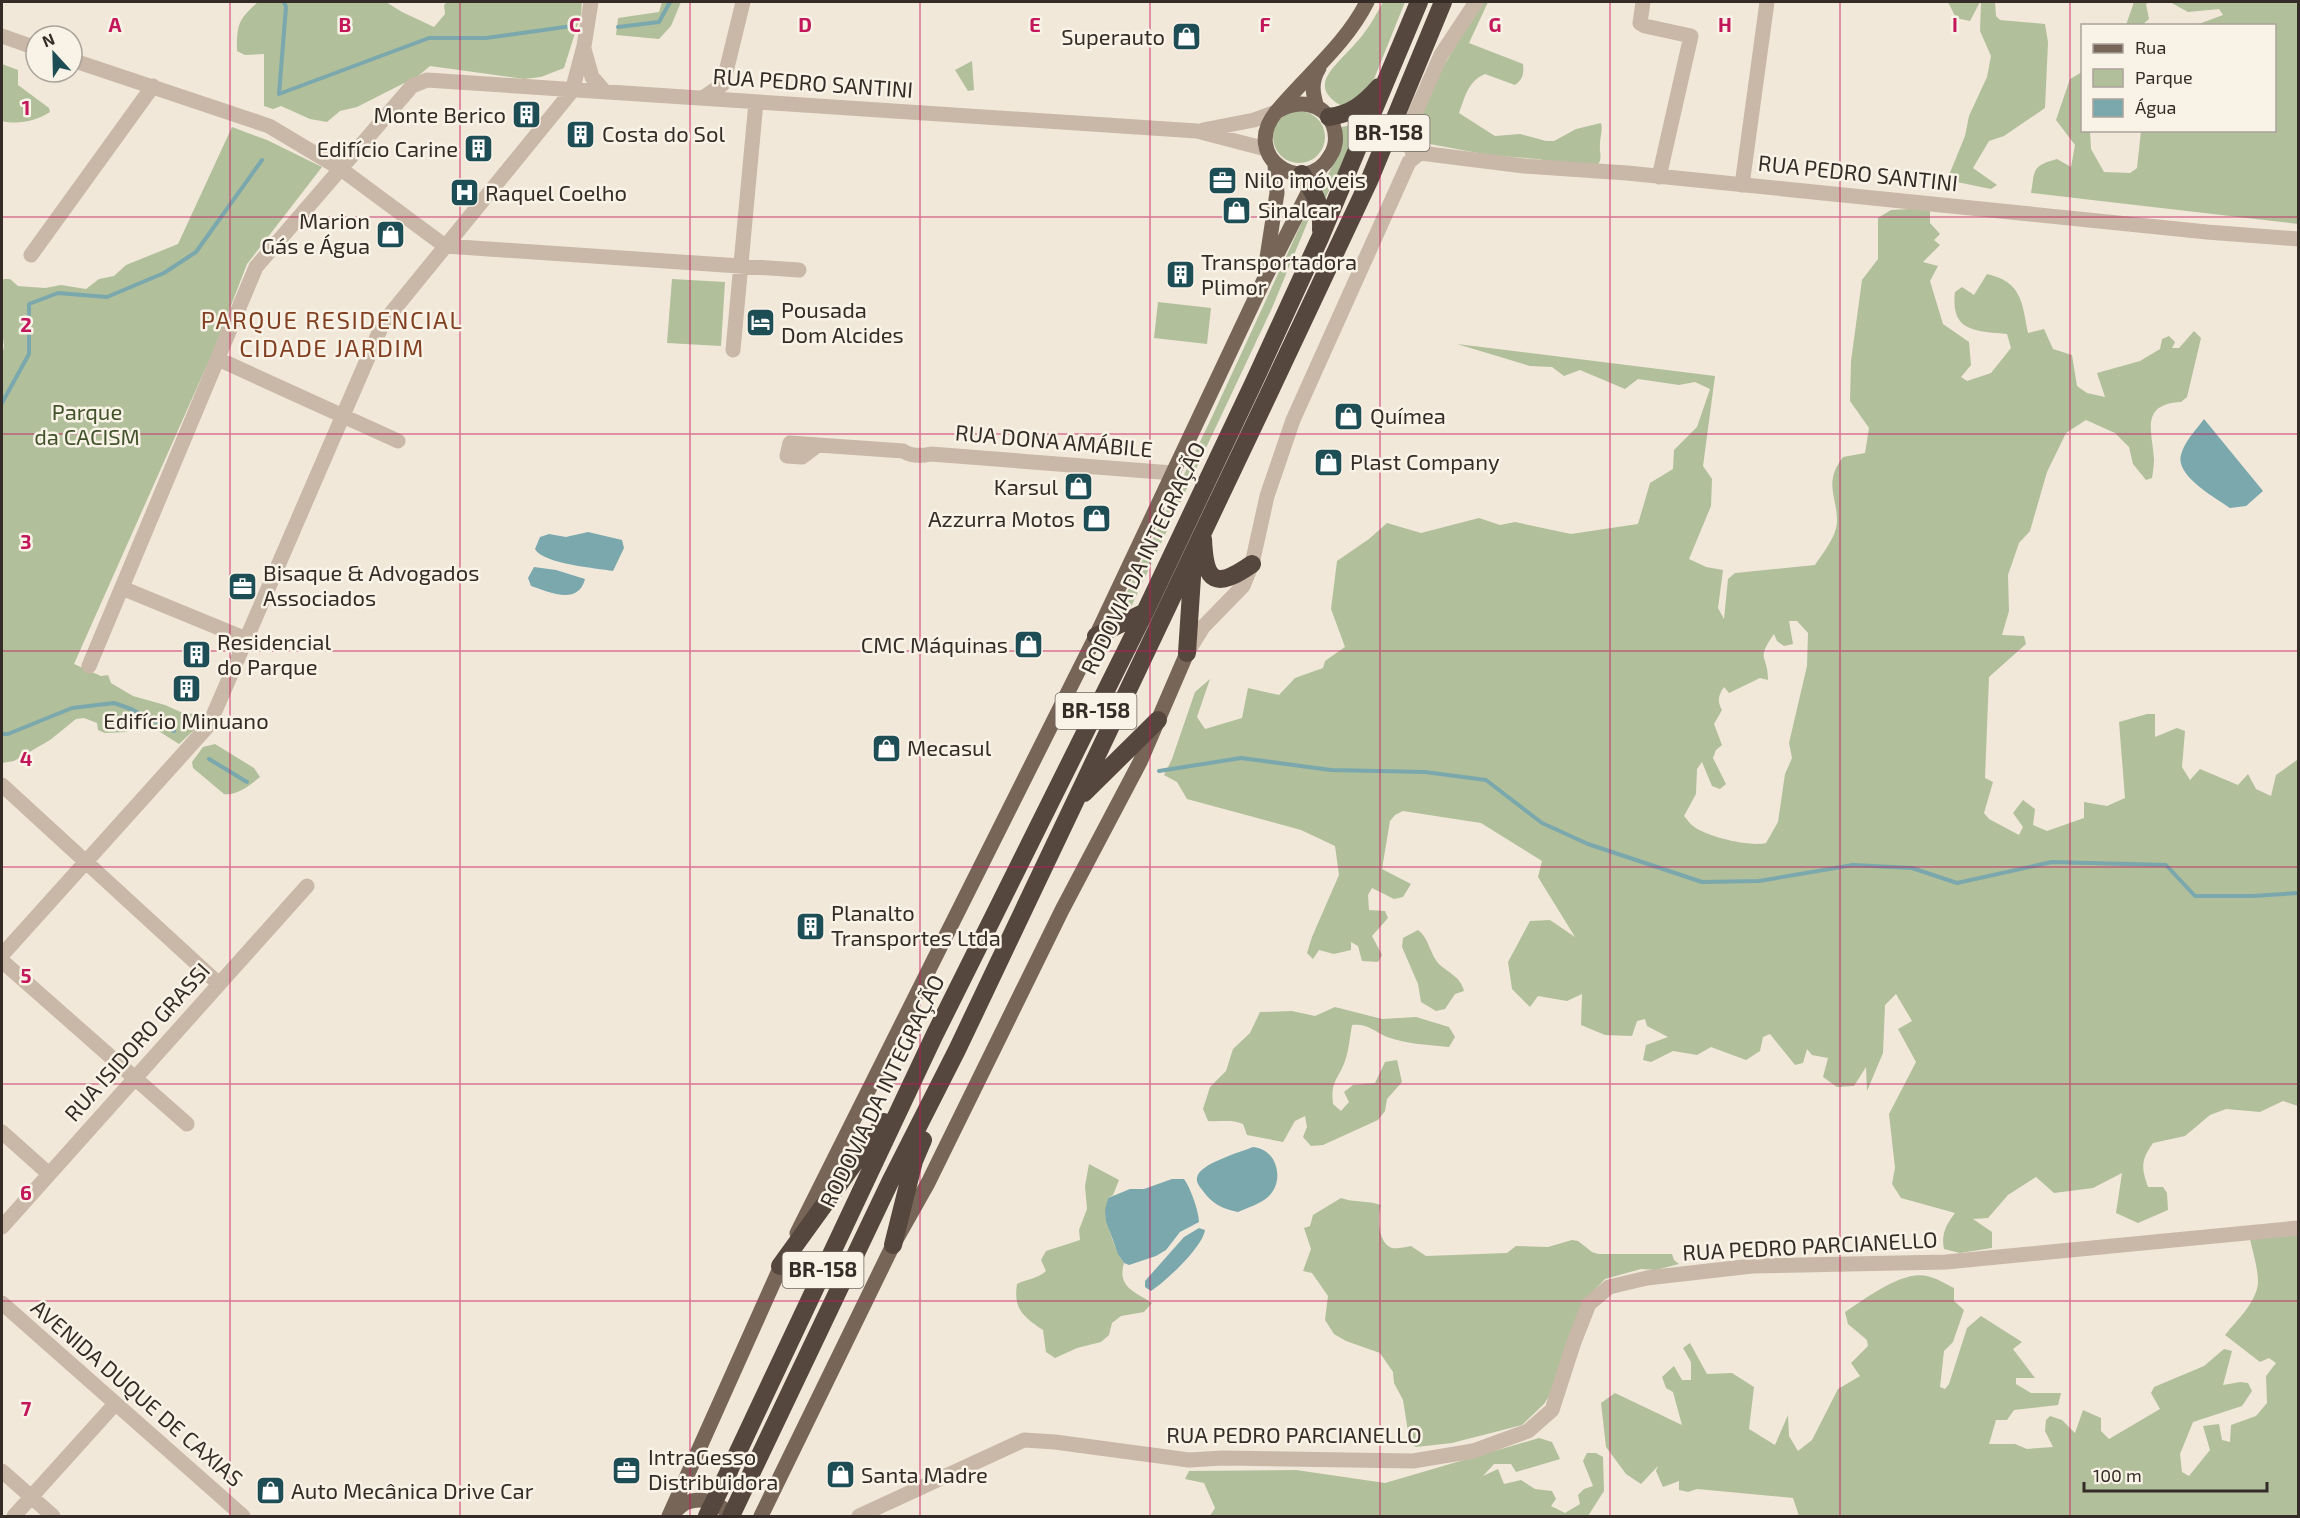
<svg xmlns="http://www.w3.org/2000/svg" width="2300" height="1518" font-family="'Exo 2',sans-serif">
  <rect width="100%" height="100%" fill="#f1e8da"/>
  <path fill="#b1bf9b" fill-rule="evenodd" d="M258,2H386L402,12L434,27L445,14L444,5L447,2H582L581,14L564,68L541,77L524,79L430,66L418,76L357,107L340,111L327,122L310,119L281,106L273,109L264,106V54L245,55L237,51C237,24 238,20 258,2Z
    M662,2H681L671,26L659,39L616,35L618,18L659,12Z
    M1383,2H1405L1368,94L1348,109C1303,88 1334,68 1354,45C1366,33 1375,17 1383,2Z
    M1466,2H1488L1469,43L1523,64C1524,74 1523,79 1515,85L1485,74C1468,81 1465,97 1459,113L1495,136L1520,134L1546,141H1554L1576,129L1601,123C1603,131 1600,136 1600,144C1599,155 1604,159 1595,168L1537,159L1489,155L1419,142L1415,128L1440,72L1479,7Z
    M1948,2H1980L1970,21L1956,18Z
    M1981,2H1995L1996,16L2000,20L2045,24L2048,42L2045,108L2004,136L1989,141L1973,168L1997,185L1991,189L1947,180L1965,136L1969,116L1987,77L1991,56L1980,31Z
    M2134,2H2150L2146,4L2149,19L2142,25H2126Z
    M2170,2H2298V224L2031,193C2035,169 2032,166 2057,159L2071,167L2075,145L2056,120L2070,79L2082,72V130L2090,131L2091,149L2104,172L2130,173L2137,168L2141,131L2274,130V26L2196,25L2223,15L2219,9L2188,12Z
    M972,61L974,90L968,91L955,70Z
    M2,64L18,70V85L49,108L50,112C36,121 18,125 2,121Z
    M1273 137a26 26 0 1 1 52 0a26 26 0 1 1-52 0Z
    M1358,124L1346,156L1324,201L1318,194L1342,147L1341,127Z
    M232,127L267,140L322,167L247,264L215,347L74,664L101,676L108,675L111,683L133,696L165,705L185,714L207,713L205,720L179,744L138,718L127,732L105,733L98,730L97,723L84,718L76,719L50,740L14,761L2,763V357L4,346L2,329V281L4,279H10L18,286L45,288L61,285L86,289L99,279L114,276L126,265L178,244Z
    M1930,208V223L1940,234L1934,240L1940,245L1923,262L1938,266L1930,281L1943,324L1969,342L1971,365L1961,377L1967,381L1991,373L2011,348L2007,334C1976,331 1950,332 1955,292L1962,287L1974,295L1987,274C2022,282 2022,302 2028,333L2044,329L2053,349L2072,355L2077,386L2087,393L2105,397L2097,373L2140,361L2160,349L2162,339L2169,336L2175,342L2172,348H2179L2194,331L2201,338L2187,397L2181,402C2140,404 2152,431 2154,459C2154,465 2153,472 2152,478L2146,480L2133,464L2129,447L2115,433L2086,420L2066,433L2047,472L2030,531L2019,543L2008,575L2009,611L2002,635L2024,636L2026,644L1989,677L1985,778L1993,782L1984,813L1989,819L2019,835L2023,827L2013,813L2023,800L2035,809L2033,825L2047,831L2084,818V802L2107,806L2125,798L2119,722L2147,714H2155V737L2177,728L2185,731L2182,767L2190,780L2200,769L2238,785L2248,774L2256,789L2271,796L2276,775L2297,760L2298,757V1106L2283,1101L2260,1112L2226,1109L2210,1115L2185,1136L2153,1143C2141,1160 2141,1167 2148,1187H2163L2167,1193L2168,1210L2138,1223L2116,1213L2122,1173L2093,1188L2054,1193L2036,1177L2008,1195L1988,1218L1973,1219L1992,1232V1248L1960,1253L1944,1249C1941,1234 1946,1225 1955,1213L1901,1198L1892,1184L1895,1168L1889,1114L1916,1062L1898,1029L1912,1021L1896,994L1885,1005L1883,1053L1867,1091L1866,1067L1854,1086L1837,1087L1823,1077L1828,1058L1812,1055L1807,1049L1803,1063L1795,1065L1770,1034L1763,1037L1760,1051L1746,1060L1711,1047L1697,1055L1673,1051L1651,1062L1643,1060L1646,1045L1668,1037L1647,1026L1645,1019L1637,1021L1632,1036L1605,1035L1581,1025L1582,994L1567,1001L1538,996L1530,1007L1512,989L1508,962L1530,921L1550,920L1575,937L1538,877L1542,861L1481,823L1403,811L1395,815L1390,821L1382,869L1411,884L1403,897L1394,899L1372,888L1368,895L1369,910L1385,911L1388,918L1372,936L1382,955L1378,962L1362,961L1358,946L1351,942V950L1334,954L1319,950L1313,959L1307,953L1312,937L1339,875L1335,846L1301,830L1187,799L1177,782L1164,775L1172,759L1195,692L1210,679L1197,717L1205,729L1242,718L1248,688L1279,695L1295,678L1323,668L1325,661L1345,647L1331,609L1337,561L1369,539L1387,523L1421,533L1479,518L1500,525L1515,522L1571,534L1638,524L1650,483L1673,469L1674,450L1697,427L1710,389L1695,382L1679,385L1638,379L1625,389L1580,370L1564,376L1552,367L1530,366L1457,344L1715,376L1703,466L1712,479L1711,506L1689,559L1706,567L1723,570L1718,608L1724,619L1728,579L1735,573L1815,565C1823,553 1838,535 1837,519C1836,494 1824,482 1843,457L1865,453L1869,428L1850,401L1851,361L1862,280L1878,259V218L1891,210ZM1789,621H1797L1808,633L1807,666L1789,743L1792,758L1785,774L1778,822L1766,843C1750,847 1707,837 1693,826C1690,824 1687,819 1684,816L1696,794L1697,769L1702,762L1712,786L1720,789L1726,784L1713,758L1716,750L1722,745L1714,724L1722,710C1717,701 1718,696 1724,687L1729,693L1760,678L1768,680C1768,654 1755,661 1774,634L1777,641L1784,646L1793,644Z
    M1308,209L1311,214L1272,308L1130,609L1114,619L1211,419Z
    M672,279L725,282L721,346L667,343Z
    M1158,302L1211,308L1207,344L1154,338Z
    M215,744L254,768L260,777C250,785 237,796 224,794L193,768L192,762L203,747Z
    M1418,930C1429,938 1429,952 1438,963C1447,972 1461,977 1464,991L1455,994L1445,1009L1436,1011L1421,1002L1418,984L1402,947L1403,938Z
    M1335,1007L1382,1019L1416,1017L1449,1027L1455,1037L1449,1047C1429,1045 1406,1044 1387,1037C1374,1031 1367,1023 1352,1025C1350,1036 1349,1048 1346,1058C1340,1078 1330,1080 1333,1104L1341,1111L1349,1102L1344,1092L1353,1085L1375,1083L1385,1062L1397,1060L1402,1082L1387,1099L1385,1111L1378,1120L1323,1145L1311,1146L1303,1137L1307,1127L1305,1116L1295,1121L1283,1142L1247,1135L1243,1124C1231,1119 1221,1122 1208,1121L1203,1109L1210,1087L1226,1071L1233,1049L1250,1033L1260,1012L1292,1011L1315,1016Z
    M1089,1164L1119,1180L1113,1195L1108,1198C1103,1218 1113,1247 1124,1263C1117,1287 1134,1291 1152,1303L1144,1312L1121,1316L1112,1323L1109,1335L1101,1342L1077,1348L1055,1358L1046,1352L1043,1330C1024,1317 1013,1309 1017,1284C1027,1279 1037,1279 1046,1271L1041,1260L1046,1251L1080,1240L1079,1230L1087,1209L1085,1186Z
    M1341,1198C1354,1203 1367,1200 1381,1205C1377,1216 1378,1244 1392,1248C1397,1249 1406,1247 1411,1246L1426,1256L1507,1253L1516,1246L1548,1247L1572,1240L1578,1241L1592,1252L1598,1254H1672L1674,1260L1679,1264L1656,1270L1641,1269L1605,1279L1584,1301L1555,1387L1544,1404L1522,1425L1452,1443L1416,1447L1410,1444L1403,1400L1394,1383L1393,1372L1380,1353L1346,1341L1334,1334L1325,1320L1328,1296L1312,1273L1303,1271L1311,1249L1304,1228L1310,1226L1313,1215Z
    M2298,1235V1516H1799L1793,1498L1697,1489L1688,1492L1679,1490V1481L1663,1487L1656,1471L1658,1466L1641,1484L1626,1474L1606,1447L1601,1403L1615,1393L1682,1425L1673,1392L1666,1388L1662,1377L1674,1366L1682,1380H1691V1362L1683,1348L1690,1343L1707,1374L1732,1373L1754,1387L1749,1429L1775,1445L1788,1415L1789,1436L1798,1451L1812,1440L1838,1389L1860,1376L1851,1363L1868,1346L1867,1340L1848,1324L1845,1312C1865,1299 1902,1270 1927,1276C1936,1278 1946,1284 1954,1288V1301L1964,1310L1953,1342L1944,1351L1940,1387L1945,1389L1949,1384L1967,1328L1981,1316L2022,1342L2013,1349L2035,1378H2016V1384L2031,1393H2061L2058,1405L2014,1410L2007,1420H1996L1989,1444H2015L2027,1449L2053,1447L2045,1431L2046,1420L2050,1416L2062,1420L2075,1433L2083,1410L2101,1418V1431L2109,1439L2160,1409L2151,1393L2154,1387L2204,1366L2224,1349L2232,1351L2223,1385L2240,1382L2248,1383L2252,1391L2242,1406L2193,1422L2180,1454L2182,1472L2189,1476L2210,1450L2203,1426L2219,1424L2222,1440L2230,1442L2231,1425L2256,1416L2267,1403L2266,1376L2276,1363L2269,1358L2260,1362L2225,1335C2237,1320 2257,1302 2258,1282C2258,1268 2253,1253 2250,1239Z
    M1539,1438L1552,1442L1560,1459L1516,1472L1511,1464H1494L1483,1476L1498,1469L1504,1484L1521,1480L1535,1489L1552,1491L1556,1499L1551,1506L1565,1513L1580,1504L1578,1495L1584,1489L1593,1486L1583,1461L1587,1453H1596L1603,1457L1604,1491L1588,1516H1210L1215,1508L1204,1483L1185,1479L1189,1471L1296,1470L1385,1483Z"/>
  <path fill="#7aa8ad" d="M2204,419L2263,491L2246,506L2230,508C2216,498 2175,476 2181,455C2184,442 2196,430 2204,419Z
    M588,532L622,540L624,548L613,571C596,568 543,564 535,549L540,537L549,534L566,537Z
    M534,567L556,570L585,579C578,606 549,592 531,586L528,578Z
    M1253,1147C1278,1149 1285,1182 1268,1197C1260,1204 1247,1208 1238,1212C1223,1209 1212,1204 1203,1191C1200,1187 1196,1183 1197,1178C1198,1164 1241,1152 1253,1147Z
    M1172,1179H1184C1190,1187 1199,1211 1199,1222L1180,1232L1166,1250L1156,1256L1129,1265L1124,1263L1118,1254L1106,1221L1105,1210L1108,1198L1130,1189H1144Z
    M1199,1228L1205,1230C1202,1248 1166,1281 1151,1291L1145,1287V1281L1184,1237Z"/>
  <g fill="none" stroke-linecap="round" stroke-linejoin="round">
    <path stroke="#7aa8ad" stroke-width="4" d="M284,2L286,7L279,94L429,38H486L572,26
      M618,27L659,22L670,2
      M2,403L29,354V304L58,293L107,297L164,273L196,252L262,160
      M2,734H8L72,708L114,703L131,709L174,731
      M209,759L247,782
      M1159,771L1241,758L1331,770L1425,772L1486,780L1542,823L1588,844L1702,882L1759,881L1853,865L1912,868L1957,883L2052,862L2166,865L2195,896H2253L2298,893"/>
    <path stroke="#c9b8a7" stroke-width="15" d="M1643,2L1640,23L1645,26L1691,36L1659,177
      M2,36L36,48
      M584,49L592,77L605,92
      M72,60L269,126L341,169L445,246L799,270
      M703,98L723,84L743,2
      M1203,130L1254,120L1276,112
      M1414,157L1409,142L1410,125L1441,55L1476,2
      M1742,185L1767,2
      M31,255L153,86
      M733,350L756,102
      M218,359L398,441
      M818,445L802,457L787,456L790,443L903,451C911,456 922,456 931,454L1173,473
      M122,588L246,639
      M1187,653L1203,627L1243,586L1252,564L1267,496L1293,420L1409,162L1420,153L1524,166L1627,173L2207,232L2298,239
      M89,666L256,267L412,86L427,80L1197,131L1266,149
      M2,785L219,984
      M2,955L209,725L383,323L572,91L584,46L591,2
      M2,961L187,1124
      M2,1132L49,1174
      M2,1227L307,886
      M2,1303L243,1516
      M2,1471L53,1516
      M14,1516L115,1404
      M859,1516L1024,1440L1055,1442L1189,1460L1223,1458L1413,1461L1473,1451L1528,1431L1552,1410L1574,1342L1589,1304L1609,1287L1647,1278L1752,1266L1946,1262L2298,1228"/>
    <path stroke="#776558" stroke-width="15" d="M1317,107C1312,92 1311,81 1319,68
      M1276,112C1296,99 1323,101 1333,125C1337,136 1336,147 1330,156C1306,199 1238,157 1277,111C1307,75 1346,44 1367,2
      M1266,264L1277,193L1275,165
      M797,1233L1096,636L1263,282L1321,167
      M672,1514C677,1510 682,1504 688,1502C703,1496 721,1504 731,1516
      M669,1516L785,1257
      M761,1516L893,1245L928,1183L1062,910L1140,762L1187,653"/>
    <path stroke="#56473e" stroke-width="18" d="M1329,117C1351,114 1364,104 1379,87
      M1302,174C1315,195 1322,204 1321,230
      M1203,539C1205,584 1216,589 1252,564
      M1096,636L1145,612
      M1187,653L1193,562
      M1084,793L1158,720
      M893,1245L914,1161L923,1140
      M780,1266L884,1122
      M729,1471L934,1036L1145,612L1253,384L1320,238L1419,2
      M731,1516L890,1182L957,1050L1272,387L1369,181L1443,2"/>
    <path stroke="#56473e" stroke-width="18" d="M707,1516L729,1471"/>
  </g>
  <path fill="none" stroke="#c2185b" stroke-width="1.5" stroke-opacity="0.55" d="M230,2V1516M460,2V1516M690,2V1516M920,2V1516M1150,2V1516M1380,2V1516M1610,2V1516M1840,2V1516M2070,2V1516M2,217H2298M2,434H2298M2,651H2298M2,867H2298M2,1084H2298M2,1301H2298"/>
  <defs>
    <symbol id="shop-square" viewBox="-11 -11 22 22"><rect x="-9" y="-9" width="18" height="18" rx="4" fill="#1e4e55" stroke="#f9f2e6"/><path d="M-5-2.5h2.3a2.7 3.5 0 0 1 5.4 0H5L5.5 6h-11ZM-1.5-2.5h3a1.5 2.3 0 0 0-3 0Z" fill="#fff"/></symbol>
    <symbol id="building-square" viewBox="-11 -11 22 22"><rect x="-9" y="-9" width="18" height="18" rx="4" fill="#1e4e55" stroke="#f9f2e6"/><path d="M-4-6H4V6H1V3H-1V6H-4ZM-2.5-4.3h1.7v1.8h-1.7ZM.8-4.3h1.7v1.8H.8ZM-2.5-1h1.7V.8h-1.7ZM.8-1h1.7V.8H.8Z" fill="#fff"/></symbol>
    <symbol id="office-square" viewBox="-11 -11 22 22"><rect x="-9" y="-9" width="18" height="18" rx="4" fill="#1e4e55" stroke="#f9f2e6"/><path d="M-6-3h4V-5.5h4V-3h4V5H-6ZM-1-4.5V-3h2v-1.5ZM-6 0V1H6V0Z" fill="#fff"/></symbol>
    <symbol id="hospital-square" viewBox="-11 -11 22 22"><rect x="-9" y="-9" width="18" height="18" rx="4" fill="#1e4e55" stroke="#f9f2e6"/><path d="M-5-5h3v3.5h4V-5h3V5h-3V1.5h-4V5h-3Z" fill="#fff"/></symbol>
    <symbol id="hotel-square" viewBox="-11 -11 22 22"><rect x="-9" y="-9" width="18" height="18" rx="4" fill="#1e4e55" stroke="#f9f2e6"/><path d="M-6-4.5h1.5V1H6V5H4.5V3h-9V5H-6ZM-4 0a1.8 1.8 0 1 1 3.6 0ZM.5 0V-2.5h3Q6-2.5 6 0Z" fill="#fff"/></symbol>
  </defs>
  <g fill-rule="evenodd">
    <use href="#shop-square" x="1170" y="20" width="33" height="33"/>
    <use href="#building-square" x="510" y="98" width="33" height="33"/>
    <use href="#building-square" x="564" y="118" width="33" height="33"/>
    <use href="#building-square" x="462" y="132" width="33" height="33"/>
    <use href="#office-square" x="1206" y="164" width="33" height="33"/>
    <use href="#hospital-square" x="448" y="176" width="33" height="33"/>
    <use href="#shop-square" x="1220" y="194" width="33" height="33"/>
    <use href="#shop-square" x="374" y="218" width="33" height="33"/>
    <use href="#building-square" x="1164" y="258" width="33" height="33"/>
    <use href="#hotel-square" x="744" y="306" width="33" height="33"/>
    <use href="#shop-square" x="1332" y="400" width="33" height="33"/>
    <use href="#shop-square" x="1312" y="446" width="33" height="33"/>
    <use href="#shop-square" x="1062" y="470" width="33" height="33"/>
    <use href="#shop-square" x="1080" y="502" width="33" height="33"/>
    <use href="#office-square" x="226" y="570" width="33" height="33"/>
    <use href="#shop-square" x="1012" y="628" width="33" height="33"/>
    <use href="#building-square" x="180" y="638" width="33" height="33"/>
    <use href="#building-square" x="170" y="672" width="33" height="33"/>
    <use href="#shop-square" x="870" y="732" width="33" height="33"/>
    <use href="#building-square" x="794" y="910" width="33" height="33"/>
    <use href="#office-square" x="610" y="1454" width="33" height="33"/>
    <use href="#shop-square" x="824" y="1458" width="33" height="33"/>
    <use href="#shop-square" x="254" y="1474" width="33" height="33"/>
  </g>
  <g text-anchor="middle" stroke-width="5" stroke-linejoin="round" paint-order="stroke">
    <g fill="#f9f2e6" stroke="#706760" stroke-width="1.5">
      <rect x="1348.5" y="115" width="81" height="36" rx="4.5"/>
      <rect x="1055.5" y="693" width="81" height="36" rx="4.5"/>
      <rect x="782.5" y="1252" width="81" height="36" rx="4.5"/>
    </g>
    <g font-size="21" font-weight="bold" fill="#352c27">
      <text x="1389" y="140">BR-158</text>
      <text x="1096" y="718">BR-158</text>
      <text x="823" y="1277">BR-158</text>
    </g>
    <g font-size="22" fill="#352c27" stroke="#f9f2e6" text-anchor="start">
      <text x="1165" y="45" text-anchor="end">Superauto</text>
      <text x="506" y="123" text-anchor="end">Monte Berico</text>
      <text x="602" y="142">Costa do Sol</text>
      <text x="458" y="157" text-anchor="end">Edifício Carine</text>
      <text x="1244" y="188">Nilo imóveis</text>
      <text x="485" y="201">Raquel Coelho</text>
      <text x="1258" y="218">Sinalcar</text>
      <text x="370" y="229" text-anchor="end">Marion<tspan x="370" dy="25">Gás e Água</tspan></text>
      <text x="1201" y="270">Transportadora<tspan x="1201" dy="25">Plimor</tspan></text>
      <text x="781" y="318">Pousada<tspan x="781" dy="25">Dom Alcides</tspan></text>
      <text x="1370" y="424">Químea</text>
      <text x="1350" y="470">Plast Company</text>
      <text x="1058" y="495" text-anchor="end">Karsul</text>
      <text x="1075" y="527" text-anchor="end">Azzurra Motos</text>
      <text x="263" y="581">Bisaque &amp; Advogados<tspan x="263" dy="25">Associados</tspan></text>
      <text x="217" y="650">Residencial<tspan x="217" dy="25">do Parque</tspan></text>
      <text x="1008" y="653" text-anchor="end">CMC Máquinas</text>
      <text x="186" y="729" text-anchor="middle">Edifício Minuano</text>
      <text x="907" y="756">Mecasul</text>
      <text x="831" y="921">Planalto<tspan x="831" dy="25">Transportes Ltda</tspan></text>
      <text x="648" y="1465">IntraGesso<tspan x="648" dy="25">Distribuidora</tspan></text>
      <text x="861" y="1483">Santa Madre</text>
      <text x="291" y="1499">Auto Mecânica Drive Car</text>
    </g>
    <g font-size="22" fill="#352c27" stroke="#f9f2e6">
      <text transform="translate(813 83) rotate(4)" y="8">RUA PEDRO SANTINI</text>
      <text transform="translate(1858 173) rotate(6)" y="8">RUA PEDRO SANTINI</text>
      <text transform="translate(1054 441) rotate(5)" y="8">RUA DONA AMÁBILE</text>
      <text transform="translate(1143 558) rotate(-64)" y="8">RODOVIA DA INTEGRAÇÃO</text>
      <text transform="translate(137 1042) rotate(-48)" y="8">RUA ISIDORO GRASSI</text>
      <text transform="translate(882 1091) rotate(-64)" y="8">RODOVIA DA INTEGRAÇÃO</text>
      <text transform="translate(1810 1246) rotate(-3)" y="8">RUA PEDRO PARCIANELLO</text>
      <text transform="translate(137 1393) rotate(41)" y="8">AVENIDA DUQUE DE CAXIAS</text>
      <text x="1294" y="1443">RUA PEDRO PARCIANELLO</text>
    </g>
    <g font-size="22" fill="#42532c" stroke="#f9f2e6">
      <text x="87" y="420">Parque<tspan x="87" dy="25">da CACISM</tspan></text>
    </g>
    <g font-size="24" letter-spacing="1.5" fill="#824022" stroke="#f9f2e6">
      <text x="332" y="329">PARQUE RESIDENCIAL<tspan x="332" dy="28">CIDADE JARDIM</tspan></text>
    </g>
  </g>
  <g font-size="20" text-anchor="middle" font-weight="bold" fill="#c2185b" stroke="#f9f2e6" stroke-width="5" stroke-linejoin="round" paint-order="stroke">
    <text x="115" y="32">A</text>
    <text x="345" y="32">B</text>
    <text x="575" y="32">C</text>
    <text x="805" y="32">D</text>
    <text x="1035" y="32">E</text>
    <text x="1265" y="32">F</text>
    <text x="1495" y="32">G</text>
    <text x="1725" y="32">H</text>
    <text x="1955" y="32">I</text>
    <text x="26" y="115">1</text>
    <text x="26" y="332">2</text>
    <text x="26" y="549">3</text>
    <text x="26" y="766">4</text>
    <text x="26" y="983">5</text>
    <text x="26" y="1200">6</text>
    <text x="26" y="1416">7</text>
  </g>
  <rect width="2300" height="1518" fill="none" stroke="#352c27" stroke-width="6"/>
  <rect x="2081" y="24" width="195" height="108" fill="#f9f2e6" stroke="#aba39a" stroke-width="1.5"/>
  <rect x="2093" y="44" width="30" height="9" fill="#776558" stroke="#aba39a" stroke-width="1.5"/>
  <text x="2135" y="54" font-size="18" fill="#352c27">Rua</text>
  <rect x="2093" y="69" width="30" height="18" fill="#b1bf9b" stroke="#aba39a" stroke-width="1.5"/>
  <text x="2135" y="84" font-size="18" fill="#352c27">Parque</text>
  <rect x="2093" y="99" width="30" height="18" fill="#7aa8ad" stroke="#aba39a" stroke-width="1.5"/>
  <text x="2135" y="114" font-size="18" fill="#352c27">Água</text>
  <g transform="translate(54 54) rotate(338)"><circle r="28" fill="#f9f2e6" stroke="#aba39a" stroke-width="1.5"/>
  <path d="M0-4.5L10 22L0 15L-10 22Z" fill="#1e4e55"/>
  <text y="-9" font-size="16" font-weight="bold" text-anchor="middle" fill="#352c27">N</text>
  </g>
  <path d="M2084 1482v9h183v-9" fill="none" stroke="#352c27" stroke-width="3"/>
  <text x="2093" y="1482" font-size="18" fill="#352c27" stroke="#f9f2e6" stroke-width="4.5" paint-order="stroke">100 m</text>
</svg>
